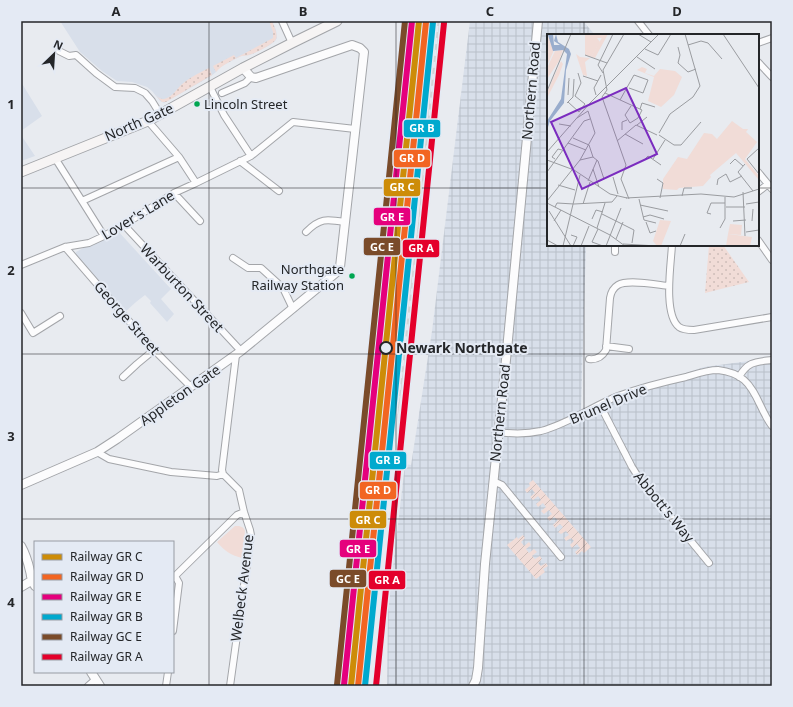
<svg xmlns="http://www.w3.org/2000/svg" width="793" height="707" font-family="'Noto Sans',sans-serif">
  <defs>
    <pattern id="industrial-grid" width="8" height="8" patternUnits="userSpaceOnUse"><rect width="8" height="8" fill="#d8dfea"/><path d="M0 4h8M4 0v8" fill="none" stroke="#b9bfc9"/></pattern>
    <pattern id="grass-dots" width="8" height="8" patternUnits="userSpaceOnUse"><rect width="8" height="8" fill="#f1dcd7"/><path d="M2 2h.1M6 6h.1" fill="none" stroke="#cebdb9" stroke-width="1.8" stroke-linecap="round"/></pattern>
    <pattern id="garden-furrows" width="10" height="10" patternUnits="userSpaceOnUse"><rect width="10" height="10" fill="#f1dcd7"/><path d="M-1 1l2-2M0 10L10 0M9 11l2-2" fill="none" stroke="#cebdb9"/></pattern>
  </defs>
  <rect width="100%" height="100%" fill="#e8ebf0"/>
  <path fill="#d8dfea" d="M60,21H272L276,30L277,38L275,41L270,45L250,55L241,56L220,67L216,72L211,76L164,103L160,101L152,91L147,87L132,82L117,81L102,71L80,52Z
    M21,82L42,116L21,131Z
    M21,135L35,156L21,161Z
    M117,230L171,289L161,299L174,314L167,322L150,303L151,301L145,295L136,302L125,312L74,258L76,252Z
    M367,496L383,498L377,562H369L357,686H349Z"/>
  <path fill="url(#industrial-grid)" d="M470,21H583L595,35H548V245H586L581,409L704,367L772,358V686H387L388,610L405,464L411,465L432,331Z"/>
  <path fill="url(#grass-dots)" d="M269,21H272C274,26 278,34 276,39C274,44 254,54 249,55C246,56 243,55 239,57C231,61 222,65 216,72L213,66L234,55L236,58L273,38V32Z
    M209,68L212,75L166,102H162L152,91C155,94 159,100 164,99C171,98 177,89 181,85C190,77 199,73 209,68Z
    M709,245H723L749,282L705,293Z"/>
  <path fill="#f1dcd7" d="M235,526C240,526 243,526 245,531L242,558C230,555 225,551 217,542Z"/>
  <path fill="url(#garden-furrows)" d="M533,480L591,547L584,553L582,551L577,555L575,552L580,548L577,544L572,548L570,545L574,541L571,538L566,541L564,538L569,535L566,531L561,534L558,532L563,527L560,524L555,528L553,525L558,520L554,517L550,521L547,518L552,514L549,510L544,514L541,511L546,507L543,503L538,507L536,504L541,500L538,496L533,500L530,497L535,493L532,489L527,493L525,490L530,486L529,483Z
    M523,535L525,538L521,542L524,546L529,542L531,545L526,549L529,553L534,549L537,552L532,556L535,559L540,556L542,559L538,563L541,566L546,563L548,566L543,569L545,572L536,579L507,545L517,537L518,539Z"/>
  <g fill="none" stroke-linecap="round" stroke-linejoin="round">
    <defs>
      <path id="minor" d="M282,21L292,43
        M638,21L649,35
        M758,43L772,38
        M59,51L69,56L76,55L96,73L115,87L135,88L145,93L152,101L160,114
        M758,62L772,77
        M210,87L224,115L251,156
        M222,93L245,83L251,77
        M148,121L179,157L196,183
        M55,158L104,236
        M240,161L279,191
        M758,172L772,189
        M758,192L768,184
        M174,193L200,221
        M82,201L179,157
        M124,225L241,351
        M306,232C320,218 326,219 345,222
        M758,240L772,260
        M672,245C671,264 663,314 679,327C683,330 689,330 694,330L772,317
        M65,247L154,350L191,387
        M615,252V245
        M233,258L248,268H261L283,288L293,309
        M21,265L65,247L89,243L104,236L124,225L174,193L196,183L251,156L293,122L355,129
        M21,313L33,333L60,316
        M606,346L629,349
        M589,359C597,360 602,357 606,350L610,298C611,292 613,288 618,285C628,279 658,285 669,286
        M123,377L137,364L154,350
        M739,377C748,361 756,362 772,360
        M600,405L632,467L639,478L709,563
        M498,432C512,434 527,434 541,431C568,424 593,406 618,396C640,388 663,382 686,377C696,374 707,370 718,370C727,371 737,374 744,380C757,391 761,412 772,426
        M97,452L109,459L171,472L217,476L223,474
        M223,474L239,490L244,512L250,530L251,535L230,686
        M223,474L222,470L236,355
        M493,481L502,485L561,557
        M173,578L237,515L244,512
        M173,631L179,583L175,576
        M88,686L96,679
        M166,686L168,672"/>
      <path id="tertiary" d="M21,485L97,452L117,439L241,351L337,272L340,267L364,52L360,48L352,45L256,78L251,77L243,68
        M21,546C25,553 28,562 30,571C32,578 30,579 35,586
        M21,587L31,581
        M91,672L100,686
        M473,686L476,680L478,668L485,564L507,350L538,21"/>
      <path id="secondary" d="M21,172L148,121L243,68L292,43L337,21"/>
    </defs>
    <use href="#minor" stroke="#a3a5a9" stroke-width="8"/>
    <use href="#tertiary" stroke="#a3a5a9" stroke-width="10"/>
    <use href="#secondary" stroke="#a3a5a9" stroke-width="11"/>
    <use href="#minor" stroke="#fcfcfd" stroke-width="6"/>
    <use href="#tertiary" stroke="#fcfcfd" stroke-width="8"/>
    <use href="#secondary" stroke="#f6f4f4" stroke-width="9"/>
    <defs>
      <path id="rail" d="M380,496L391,453L400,387L420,222L438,21"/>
    </defs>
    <use href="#rail" stroke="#d2d3d5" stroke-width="3.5"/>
    <use href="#rail" stroke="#e4eaf4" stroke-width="2" stroke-dasharray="6" stroke-linecap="butt"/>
    <defs>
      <path id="rail-1" d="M351,686L419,21"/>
      <path id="rail-2" d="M358,686L426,22"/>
      <path id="rail-3" d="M344,685L412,21"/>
      <path id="rail-4" d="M365,686L433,22"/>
      <path id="rail-5" d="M337,685L405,21"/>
      <path id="rail-6" d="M376,686L444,23"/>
    </defs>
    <use href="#rail-1" stroke="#e4eaf4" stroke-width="9"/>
    <use href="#rail-2" stroke="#e4eaf4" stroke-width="9"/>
    <use href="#rail-3" stroke="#e4eaf4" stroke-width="9"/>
    <use href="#rail-4" stroke="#e4eaf4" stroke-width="9"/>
    <use href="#rail-5" stroke="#e4eaf4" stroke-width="9"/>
    <use href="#rail-6" stroke="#e4eaf4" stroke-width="9"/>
    <use href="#rail-1" stroke="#cd8c08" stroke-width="6"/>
    <use href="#rail-2" stroke="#f26522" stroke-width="6"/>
    <use href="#rail-3" stroke="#e5007d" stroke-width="6"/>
    <use href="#rail-4" stroke="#00a9ce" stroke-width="6"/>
    <use href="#rail-5" stroke="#7a4b2a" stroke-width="6"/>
    <use href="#rail-6" stroke="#e4002b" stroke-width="6"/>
  </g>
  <path fill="none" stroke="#242629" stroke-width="1" stroke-opacity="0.55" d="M209,21V686M396,21V686M584,21V35M21,188H548M758,188H772M584,245V686M21,354H772M21,519H772"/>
  <g fill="#00a651" stroke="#e4eaf4" stroke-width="1.5">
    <circle cx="197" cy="104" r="3.5"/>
    <circle cx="352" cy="276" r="3.5"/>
  </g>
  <circle fill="#e4eaf4" stroke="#242629" stroke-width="2" cx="386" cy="348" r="6"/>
  <g text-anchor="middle" stroke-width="4" stroke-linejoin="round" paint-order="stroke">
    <g font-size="13" fill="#242629" stroke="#e4eaf4" text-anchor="start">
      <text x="204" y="109">Lincoln Street</text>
      <text x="344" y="274" text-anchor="end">Northgate<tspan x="344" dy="16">Railway Station</tspan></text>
    </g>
    <g font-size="14" fill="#242629" stroke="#e4eaf4">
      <text transform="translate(531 91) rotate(-85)" y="5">Northern Road</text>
      <text transform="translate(139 122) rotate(-24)" y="5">North Gate</text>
      <text transform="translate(138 215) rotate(-31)" y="5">Lover's Lane</text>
      <text transform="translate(182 288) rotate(47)" y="5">Warburton Street</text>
      <text transform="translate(127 318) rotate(49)" y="5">George Street</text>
      <text transform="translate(180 395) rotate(-35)" y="5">Appleton Gate</text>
      <text transform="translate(608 404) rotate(-23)" y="5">Brunel Drive</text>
      <text transform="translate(500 413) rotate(-84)" y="5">Northern Road</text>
      <text transform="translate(664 507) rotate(51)" y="5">Abbott's Way</text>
      <text transform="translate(242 588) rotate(-83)" y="5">Welbeck Avenue</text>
    </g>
    <g font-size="14" font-weight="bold" fill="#242629" stroke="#e4eaf4" text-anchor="start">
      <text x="396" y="353">Newark Northgate</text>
    </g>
  </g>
  <g transform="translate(547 34)">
    <rect width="212" height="212" fill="#e8ebf0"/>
    <path d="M0,0L7,16L0,32ZM38,0H57L55,4H50L53,8L44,23L38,21ZM16,16L12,27L0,45V34L8,17ZM29,20L33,23L43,24L38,28L40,42L36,41ZM181,200L205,203L203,212H179Z" fill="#f1dcd7"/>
    <path d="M14,27L16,30L12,41L0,64V58Z" fill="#f1dcd7"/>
    <path d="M57,0H61L48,24L44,23ZM95,33L100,35L98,39L107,42L113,35L128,37L135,43L127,61L114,73L101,67L107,43L90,36ZM185,87L196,95H201L199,98L210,108L198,125L212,142V146L189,119L163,141L164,143L156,152L132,154L130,156L116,155V145L131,123L140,125L157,99L165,100L170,105ZM113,186L124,187L114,212H110L106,207ZM183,190L195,191L194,201L181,200Z" fill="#f1dcd7"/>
    <path d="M6,0L7,11H13L7,7L9,0L11,8L22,15L24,20L19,36L17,69L3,87L0,96V87L14,65L20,20L16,16L6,17L1,1Z" fill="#99adcd"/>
    <path fill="none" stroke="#9a9ca0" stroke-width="1" d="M77,0L56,36L60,56L55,63L79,131L74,145L82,165M91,0L104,8M176,0L212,54M141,11L154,7L161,9L175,25M131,13L133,21L131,29L141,38L149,35M98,15L111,21L124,0M38,21L60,29M90,23L108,35M31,39L34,49L28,62L38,70L32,78M56,39L51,31L66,0M36,42L51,47M0,57L24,0M58,59L95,76L91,84L83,89L78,81L84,72M21,61L22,44M49,61L47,54L54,41M73,66L87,41L101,46L96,59L82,54M21,68L32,78M20,69L26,63L27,45M93,75L95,69L108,73M12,90L24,92M90,91L100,83M75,96V88L80,86M112,99L123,80L146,63L153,52L138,0M78,100L96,110M112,101L127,111H134L154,88M26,104L42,111M70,107L89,91L110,101M21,109L39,116M42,111L46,123M212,114L200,125L212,140M0,118L43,69L112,0M46,123L51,127L57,145L51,147M8,125L5,123L11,115L15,116M98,125L101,122L114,131M106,125L118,106M0,126L27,136L63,160L80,164M33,126L46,123M183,130L188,125L196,132M198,130L191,138L206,157M46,135L52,153M0,138L37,87L43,85M66,143L71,160M110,145L116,149L113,164M41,147L50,126M11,151L28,156M170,151L171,145L179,140L183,148L195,142M196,158L198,202M135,162L137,154H145M79,164L154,160L187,163L212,155M92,165L97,186L109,189M0,167L33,126L48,99L41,77L30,84M0,169L63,201L78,212M27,170L65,168L70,162M36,170L43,148M199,170L212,168M93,171L121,177M8,173L10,169L27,170M179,173H198M2,177L24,212M55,180L87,196L85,209M164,180L160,179L164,169H178M96,183L103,181L117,185M45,185L49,176L56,178M7,187L14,176M186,187L199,186M205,187L206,175M99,188L103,199L109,197M50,194L58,169M173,194L178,185V163M51,195L45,208L56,212M199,198L212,196M24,201L30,203L26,212M69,205L76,188M0,206L11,212M76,210L110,212M16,212L33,141M34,212L42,192M59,212L74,174M133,212L138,200"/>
    <path fill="#7b2cbf" fill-opacity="0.15" stroke="#7b2cbf" stroke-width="2" d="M79,54L110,120L35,155L4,88Z"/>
    <rect width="212" height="212" fill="none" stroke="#242629" stroke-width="2"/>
  </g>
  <g stroke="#e4eaf4" stroke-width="1.5">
    <rect x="403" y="119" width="38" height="19" rx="4" fill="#00a9ce"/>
    <rect x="393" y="149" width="38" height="19" rx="4" fill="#f26522"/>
    <rect x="383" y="178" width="38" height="19" rx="4" fill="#cd8c08"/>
    <rect x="373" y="207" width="38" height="19" rx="4" fill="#e5007d"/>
    <rect x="363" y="237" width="38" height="19" rx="4" fill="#7a4b2a"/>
    <rect x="402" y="239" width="38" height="19" rx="4" fill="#e4002b"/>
    <rect x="369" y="451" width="38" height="19" rx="4" fill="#00a9ce"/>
    <rect x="359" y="481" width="38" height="19" rx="4" fill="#f26522"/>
    <rect x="349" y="510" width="38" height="19" rx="4" fill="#cd8c08"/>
    <rect x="339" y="539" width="38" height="19" rx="4" fill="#e5007d"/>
    <rect x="329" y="569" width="38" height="19" rx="4" fill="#7a4b2a"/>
    <rect x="368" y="570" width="38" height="20" rx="4" fill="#e4002b"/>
  </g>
  <g font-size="11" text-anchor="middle" font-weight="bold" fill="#fff">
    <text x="422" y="132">GR B</text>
    <text x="412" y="162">GR D</text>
    <text x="402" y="191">GR C</text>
    <text x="392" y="221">GR E</text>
    <text x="382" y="251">GC E</text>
    <text x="421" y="252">GR A</text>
    <text x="388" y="464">GR B</text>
    <text x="378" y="494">GR D</text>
    <text x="368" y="524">GR C</text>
    <text x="358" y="553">GR E</text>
    <text x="348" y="583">GC E</text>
    <text x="387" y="584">GR A</text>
  </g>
  <rect width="793" height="707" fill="none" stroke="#e4eaf4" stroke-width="44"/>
  <rect x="34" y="541" width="140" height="132" fill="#e4eaf4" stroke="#979ca3"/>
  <rect x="42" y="554" width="20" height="6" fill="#cd8c08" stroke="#979ca3"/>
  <text x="70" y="561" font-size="12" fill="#242629">Railway GR C</text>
  <rect x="42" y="574" width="20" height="6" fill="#f26522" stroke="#979ca3"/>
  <text x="70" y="581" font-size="12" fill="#242629">Railway GR D</text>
  <rect x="42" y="594" width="20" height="6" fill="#e5007d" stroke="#979ca3"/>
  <text x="70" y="601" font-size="12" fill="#242629">Railway GR E</text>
  <rect x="42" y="614" width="20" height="6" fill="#00a9ce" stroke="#979ca3"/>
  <text x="70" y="621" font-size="12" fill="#242629">Railway GR B</text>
  <rect x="42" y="634" width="20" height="6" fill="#7a4b2a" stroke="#979ca3"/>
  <text x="70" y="641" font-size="12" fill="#242629">Railway GC E</text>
  <rect x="42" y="654" width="20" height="6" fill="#e4002b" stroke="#979ca3"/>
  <text x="70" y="661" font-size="12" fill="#242629">Railway GR A</text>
  <g transform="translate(54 54) rotate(25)" stroke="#e4eaf4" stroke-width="3" paint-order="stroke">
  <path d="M0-3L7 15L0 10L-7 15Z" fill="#242629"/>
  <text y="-6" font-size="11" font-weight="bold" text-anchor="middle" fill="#242629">N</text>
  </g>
  <rect x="22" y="22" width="749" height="663" fill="none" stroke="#242629" stroke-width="1.5"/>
  <g font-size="13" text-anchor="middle" font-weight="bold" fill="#242629">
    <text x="116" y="16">A</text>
    <text x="303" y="16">B</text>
    <text x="490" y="16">C</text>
    <text x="677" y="16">D</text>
    <text x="11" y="109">1</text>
    <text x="11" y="275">2</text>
    <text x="11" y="441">3</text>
    <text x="11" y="607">4</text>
  </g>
</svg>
